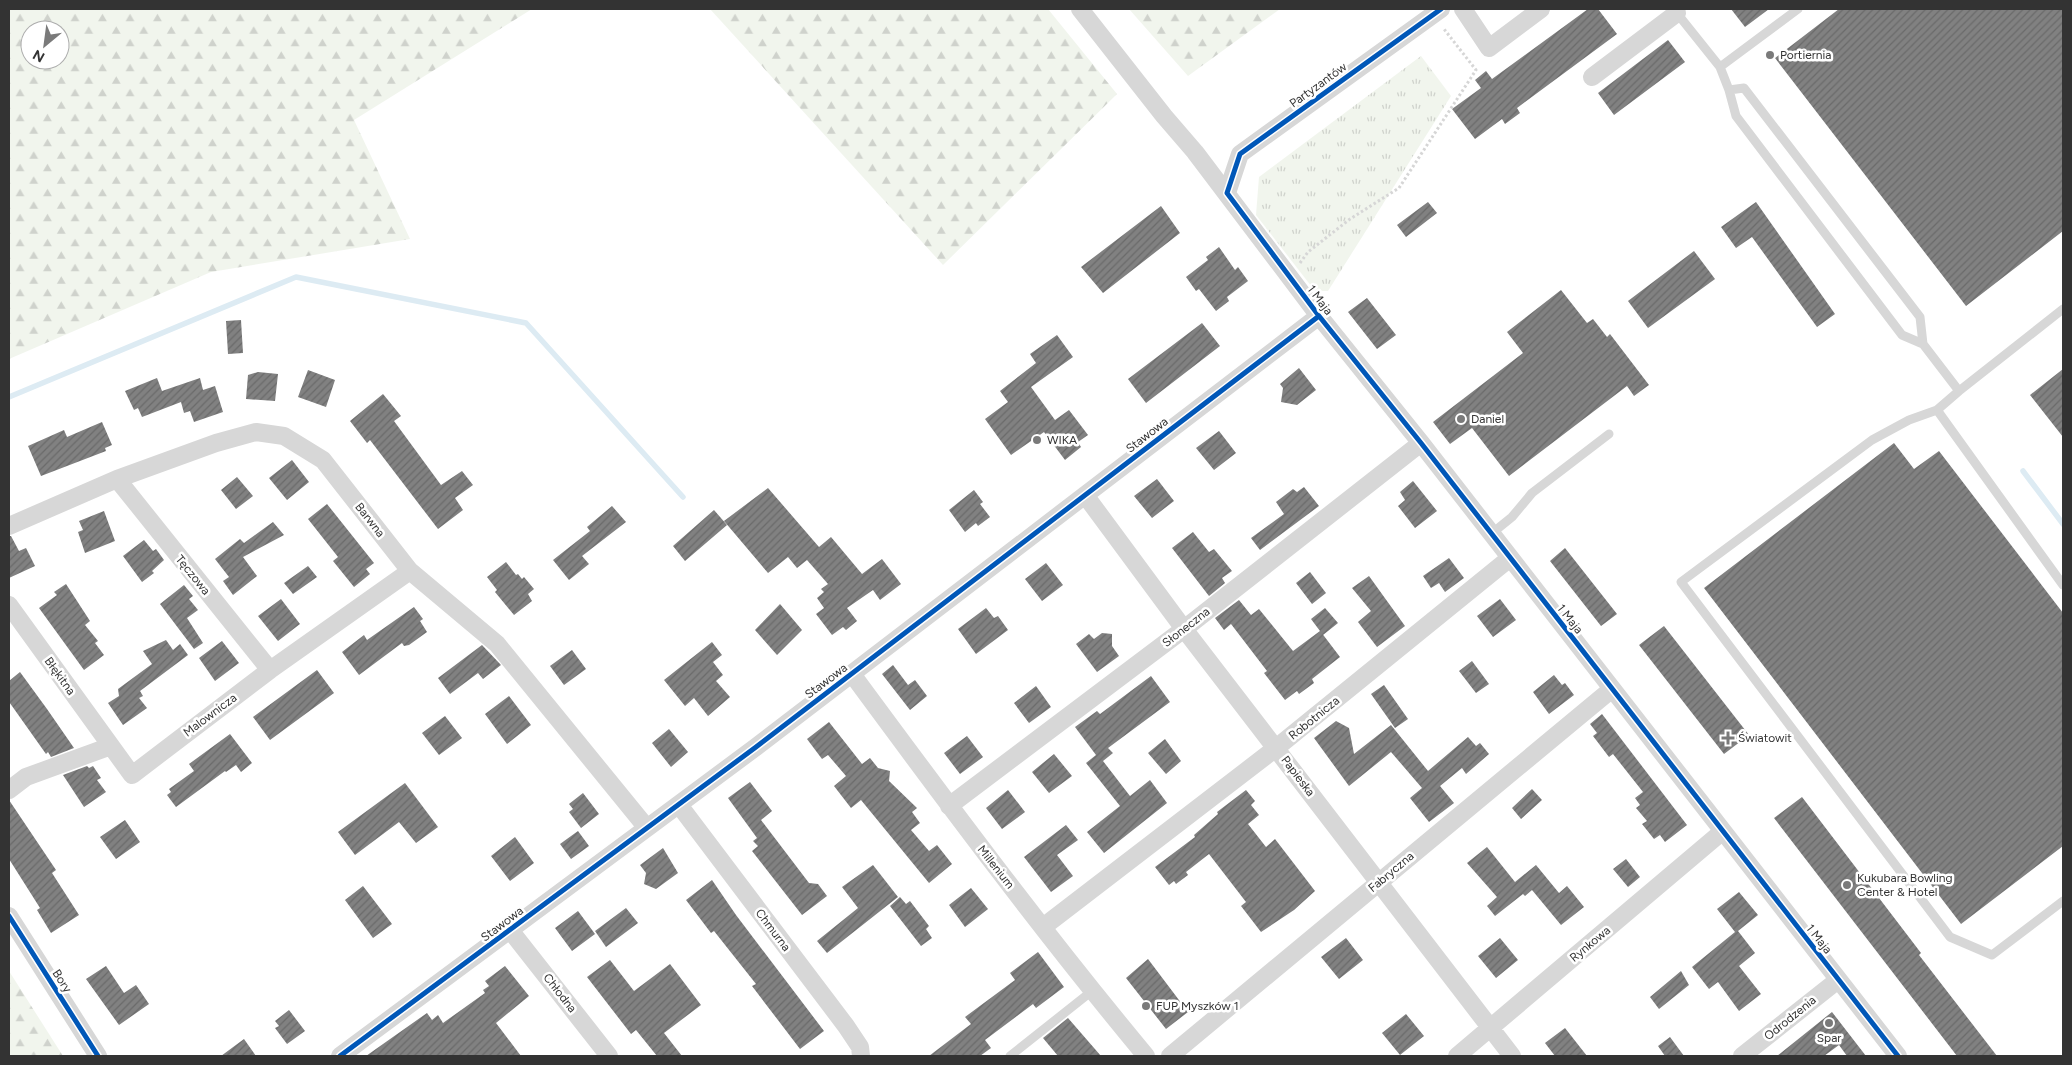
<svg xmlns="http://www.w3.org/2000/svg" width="2072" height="1065" font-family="Figtree,sans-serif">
  <defs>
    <pattern id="forest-firs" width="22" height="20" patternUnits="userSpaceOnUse" patternTransform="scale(1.25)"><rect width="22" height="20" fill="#f1f5ed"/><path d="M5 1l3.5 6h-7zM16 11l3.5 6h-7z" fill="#cfd2cc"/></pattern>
    <pattern id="park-tufts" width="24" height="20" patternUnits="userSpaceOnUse" patternTransform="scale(1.25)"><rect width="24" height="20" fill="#f1f5ed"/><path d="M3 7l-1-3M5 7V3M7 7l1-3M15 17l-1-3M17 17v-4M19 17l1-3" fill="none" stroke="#cfd2cc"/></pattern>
    <pattern id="building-hatch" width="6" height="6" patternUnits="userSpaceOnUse" patternTransform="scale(1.25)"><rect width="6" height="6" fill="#818181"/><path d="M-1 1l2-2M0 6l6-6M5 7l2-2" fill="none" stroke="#6a6a6a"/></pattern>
  </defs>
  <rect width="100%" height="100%" fill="#fff"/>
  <path fill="url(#forest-firs)" fill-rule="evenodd" d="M9,9H532L354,120L410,239L211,272L9,359ZM30,30H60V60H30Z
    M710,9H1048L1117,94L943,265Z
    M1129,9H1280L1188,76Z
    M9,971L63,1056H9Z"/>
  <path fill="url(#park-tufts)" d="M1421,56L1451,96L1328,291H1315L1256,215L1259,177Z"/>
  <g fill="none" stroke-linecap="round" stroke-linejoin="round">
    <path stroke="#ddebf3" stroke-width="5.5" d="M9,397L296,277L526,323L683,497
      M2023,471L2063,524"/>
  </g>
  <path fill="url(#building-hatch)" d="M1588,9H1598L1617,34L1517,108L1520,113L1505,124L1502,119L1475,139L1452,109L1481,88L1475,80L1486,71L1492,79Z
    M1731,9H1769L1745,27Z
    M1839,9H2063V231L1966,306L1775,58Z
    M1668,40L1685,62L1614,115L1598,93Z
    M1428,202L1437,213L1406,237L1397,225Z
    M1756,202L1835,314L1817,327L1752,237L1736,248L1721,227Z
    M1161,206L1180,233L1103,293L1081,267Z
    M1219,247L1235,270L1238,267L1248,281L1227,297L1229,301L1216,311L1199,289L1196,291L1186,277L1208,260L1206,257Z
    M1694,251L1715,279L1648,328L1628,301Z
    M1561,290L1587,323L1593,319L1607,337L1610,334L1649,385L1634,396L1627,386L1509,476L1472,428L1450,444L1433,422L1523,353L1507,332Z
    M1367,298L1396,335L1377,349L1348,312Z
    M241,320L243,353L228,354L226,321Z
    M1202,323L1220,346L1146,403L1128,379Z
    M1057,335L1073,357L1031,387L1055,420L1069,410L1088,435L1078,442L1081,447L1065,460L1044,432L1011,455L985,419L1008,402L1000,391L1036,363L1030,354Z
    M1299,368L1316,390L1297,405L1281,402L1283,388L1280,384Z
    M2063,369V437L2030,395Z
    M308,370L335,380L326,407L298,397Z
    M258,372L278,374L275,401L246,399L248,375Z
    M157,378L162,391L200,378L203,390L215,386L223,412L194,422L190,411L184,413L181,402L142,417L138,408L134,410L125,391Z
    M383,394L401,416L394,421L441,485L462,471L473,485L455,498L463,510L438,529L370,440L367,443L350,421Z
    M102,422L112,445L105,448L106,451L41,476L28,446L64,430L67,437Z
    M1219,431L1236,453L1214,470L1196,448Z
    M1894,443L1914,469L1939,451L2063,613V846L1961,924L1704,588Z
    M292,460L309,482L287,500L269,478Z
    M237,477L253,496L236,509L221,490Z
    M1157,479L1174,501L1152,518L1134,496Z
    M1413,481L1437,511L1415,528L1398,506L1405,500L1400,492Z
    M1304,487L1319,506L1260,550L1251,538L1284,514L1276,502L1293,489L1297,492Z
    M768,488L819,547L831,537L862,574L882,559L901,584L880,600L873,590L847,608L857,621L846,630L843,627L832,635L816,614L824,608L817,598L824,592L821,589L828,584L807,560L797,568L788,557L768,573L724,521Z
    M974,490L983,502L980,504L990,517L978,526L976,523L965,532L949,510Z
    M327,504L374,563L366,569L370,574L354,587L333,561L338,557L308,519Z
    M612,506L626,522L582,556L589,564L569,580L553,560L590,531L587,527Z
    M714,510L727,525L685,561L673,546Z
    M104,511L115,541L85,553L78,532L83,530L79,521Z
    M273,522L284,535L243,557L257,576L233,595L223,581L229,577L215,559L240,539L244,543Z
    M1193,532L1209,552L1214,549L1232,571L1222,578L1225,583L1209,596L1172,548Z
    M9,536H11L19,551L26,548L35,566L9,578Z
    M144,540L153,551L156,549L164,560L152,571L154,573L142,582L123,556Z
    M1565,548L1617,614L1601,626L1550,561Z
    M1449,558L1464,578L1445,592L1439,583L1431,588L1423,576Z
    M506,562L516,575L518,574L522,579L524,577L534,589L528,594L532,601L514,615L495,592L497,590L487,577Z
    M1046,563L1063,585L1042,601L1025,579Z
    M308,566L317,577L293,594L284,583Z
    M1310,572L1326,593L1312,604L1296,583Z
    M1369,576L1405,626L1377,647L1358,622L1371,611L1352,588Z
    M66,584L90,621L85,625L98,641L95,643L104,655L84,670L39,608L57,595L54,592Z
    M184,585L193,596L189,599L198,610L187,618L203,643L194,649L160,604Z
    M281,599L300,624L278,641L258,616Z
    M1500,599L1516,620L1493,637L1477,616Z
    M1239,600L1251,615L1259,609L1293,651L1320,631L1311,619L1325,608L1338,623L1323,635L1321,632L1340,657L1312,679L1314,683L1299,694L1297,691L1285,700L1264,673L1267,671L1231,624L1224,630L1215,618Z
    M780,604L802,630L777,655L755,630Z
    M414,607L423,619L420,621L427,632L409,645L404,646L402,643L359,675L342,652L364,635L367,640Z
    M986,608L994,618L998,616L1008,630L976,654L958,629Z
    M1664,626L1749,735L1724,754L1639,645Z
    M1102,633L1112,634V646L1119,656L1097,672L1076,644L1089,634L1094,639Z
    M166,640L173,650L180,644L188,655L140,691L143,696L139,698L147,708L123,725L108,703L119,696L118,689L152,664L143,651Z
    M222,641L239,663L215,681L199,658Z
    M712,642L722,655L713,662L723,675L716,681L730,697L708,716L694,698L685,706L664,680Z
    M482,645L501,665L483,679L478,673L450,694L438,678Z
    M572,650L586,669L564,685L550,666Z
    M1472,661L1489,684L1476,693L1459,671Z
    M893,665L908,685L915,680L927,696L910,710L882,674Z
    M317,670L334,693L270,740L253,717Z
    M20,672L47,709L74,748L51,757L48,752L46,754L12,706L9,702V681Z
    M1554,675L1562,685L1565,683L1574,695L1549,714L1533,692Z
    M1151,676L1170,702L1108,748L1113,753L1103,761L1130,796L1150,780L1167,803L1104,853L1087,832L1120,806L1086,763L1096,755L1075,727L1097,711L1100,714Z
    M1384,685L1408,719L1395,728L1371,694Z
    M1036,686L1051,707L1029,723L1014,703Z
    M509,696L531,725L507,744L485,714Z
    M1602,714L1687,825L1665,842L1660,835L1654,839L1642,824L1647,821L1636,808L1640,805L1635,798L1643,792L1613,754L1609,757L1593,736L1597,733L1590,724Z
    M445,716L462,738L439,755L422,733Z
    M1336,721L1349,728L1354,754L1391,725L1428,771L1468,737L1476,746L1480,743L1489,754L1466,774L1462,768L1440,786L1454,803L1429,822L1410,798L1422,788L1391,752L1349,786L1314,738Z
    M829,722L862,764L870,758L878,768L890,771L889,781L917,808L912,812L920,823L911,830L929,851L937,845L952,864L929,883L861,800L851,808L834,786L846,776L828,755L822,759L807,739Z
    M669,729L688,752L671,767L652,743Z
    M230,734L252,763L241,772L236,765L226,772L225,771L176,807L167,795L171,792L169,789L194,771L189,764Z
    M967,736L983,757L960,774L944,753Z
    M1165,739L1181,761L1166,774L1148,753Z
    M1054,754L1072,776L1049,793L1032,772Z
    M87,766L89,768L93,766L101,778L97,780L106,792L84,807L63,775Z
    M750,782L772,811L761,820L809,883L818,884L827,896L802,915L752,851L758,846L753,841L757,838L728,798Z
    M405,783L438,827L416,843L399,822L355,855L338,832Z
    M1532,789L1542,800L1521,819L1512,808Z
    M1008,790L1025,812L1002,829L986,808Z
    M1246,790L1255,801L1251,805L1259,815L1248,824L1266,847L1275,839L1315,891L1294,910L1261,932L1241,906L1246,902L1209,854L1186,872L1188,875L1176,884L1174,881L1169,885L1155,867L1195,837L1194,835L1218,814L1217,812Z
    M583,793L599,814L581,828L569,812L573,809L569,804Z
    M1802,797L1921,953L1919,955L1997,1056H1957L1774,818Z
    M9,800L56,870L52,873L79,915L51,933L37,910L40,908L9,859Z
    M125,820L140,842L116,859L100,837Z
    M1066,825L1078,840L1057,855L1073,876L1051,892L1024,857Z
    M578,831L589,846L571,859L560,844Z
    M515,837L534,863L510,881L491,856Z
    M1487,847L1515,882L1536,865L1559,893L1567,886L1584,907L1561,925L1532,890L1525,896L1523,894L1495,916L1487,906L1497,897L1467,863Z
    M663,848L678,873L656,889L644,884L646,873L640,865Z
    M1626,859L1640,877L1628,887L1613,869Z
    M873,865L898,897L827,953L817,941L858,908L842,887Z
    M712,880L736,915L824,1031L800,1049L752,986L756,984L714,931L711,933L686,900Z
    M363,886L392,924L373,938L345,900Z
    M971,888L988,909L965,927L949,905Z
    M1739,892L1758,915L1738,931L1755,953L1739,966L1761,994L1739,1011L1718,982L1709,989L1692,967L1735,932L1717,909Z
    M900,897L906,904L910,901L929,926L926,929L932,938L921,946L890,906Z
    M626,908L638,923L606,947L595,931Z
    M578,911L595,934L572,951L555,928Z
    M1346,938L1363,960L1339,979L1321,957Z
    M1500,938L1518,960L1496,978L1478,956Z
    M1038,952L1064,987L1036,1008L1033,1004L985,1040L991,1048L980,1056H929L971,1024L965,1017L1015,980L1010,973Z
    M1148,959L1188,1012L1166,1029L1126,978Z
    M610,960L634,991L670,964L701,1005L664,1033L682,1056H657L636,1030L631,1034L587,977Z
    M106,966L124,993L136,985L149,1004L119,1025L86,979Z
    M505,966L529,996L496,1023L521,1056H366L427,1013L432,1020L438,1015L443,1023L485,993L483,990L489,986L485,981Z
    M1681,971L1689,985L1659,1009L1650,997Z
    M289,1010L305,1031L287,1044L275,1028L279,1026L275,1021Z
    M1832,1012L1866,1056H1847L1839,1045L1824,1056H1777Z
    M1406,1014L1424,1036L1400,1055L1382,1033Z
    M1068,1018L1101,1056H1058L1043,1038Z
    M1565,1028L1587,1056H1555L1545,1043Z
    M1670,1037L1684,1056H1665L1658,1046Z
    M244,1039L256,1056H221Z"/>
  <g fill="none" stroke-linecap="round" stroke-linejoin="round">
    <path stroke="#d6d6d6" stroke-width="3" stroke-dasharray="2.5 2.5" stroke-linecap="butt" d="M1300,263L1308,252L1350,219L1399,188L1476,70L1444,29"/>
    <path stroke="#d7d7d7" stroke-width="9" d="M1676,12L1720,67L1729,90L1736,116L1902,335L1923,344
      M1720,67L1798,9
      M1729,90L1744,88L1920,317L1923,344L1959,391L2063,309
      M1959,391L1937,410L2063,585
      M1937,410L1909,420L1872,440L1681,582L1950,937L1992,955L2063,901
      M1491,534L1512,517L1532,493L1609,434
      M1010,1056L1092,991"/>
    <path stroke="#d7d7d7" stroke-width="18" d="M1080,9L1164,116L1195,152L1319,316L1421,443L1898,1056
      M1463,9L1489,48L1541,9
      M1592,77L1677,13
      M1227,193L1240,154L1441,9
      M117,479L270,670
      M1085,495L1184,629L1512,1056
      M9,526L117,479L216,443L256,432L284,436L323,460L410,571L497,644L647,828
      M9,605L111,746
      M852,674C947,803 1043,932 1146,1056
      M9,790L26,777L111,746L132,775L270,670L410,571
      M679,805L846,1026L860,1047L861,1056
      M949,806L1184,629L1421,443
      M9,916L98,1056
      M1043,927L1276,748L1510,558
      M510,930L609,1056
      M340,1056L756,747L1319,316
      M1170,1056L1612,689
      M1457,1056L1723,831
      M1742,1056L1838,980"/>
    <defs>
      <path id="cycleway" d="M1441,9L1240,154L1227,193L1319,316L1421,443L1898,1056
        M9,916L98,1056
        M340,1056L756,747L1319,316"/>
    </defs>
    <use href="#cycleway" stroke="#fff" stroke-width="8"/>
    <use href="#cycleway" stroke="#0057b8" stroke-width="5"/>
  </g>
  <g fill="#7a7a7a" stroke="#fff" stroke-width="2">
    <circle cx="1770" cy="55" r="5"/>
    <circle cx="1461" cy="419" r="5"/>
    <circle cx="1037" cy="440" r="5"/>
    <path d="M1725.5 730.5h5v5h5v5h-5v5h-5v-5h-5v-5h5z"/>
    <circle cx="1847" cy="885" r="5"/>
    <circle cx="1146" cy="1006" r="5"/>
    <circle cx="1829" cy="1023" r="5"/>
  </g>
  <g text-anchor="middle" stroke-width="5" stroke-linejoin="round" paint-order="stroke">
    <g font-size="12" fill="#333" stroke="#fff" text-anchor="start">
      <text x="1780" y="59">Portiernia</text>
      <text x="1471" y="423">Daniel</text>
      <text x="1047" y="444">WIKA</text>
      <text x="1738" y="742">Światowit</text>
      <text x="1857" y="882">Kukubara Bowling<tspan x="1857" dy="14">Center &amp; Hotel</tspan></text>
      <text x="1156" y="1010">FUP Myszków 1</text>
      <text x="1829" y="1042" text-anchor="middle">Spar</text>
    </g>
    <g font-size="12" fill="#333" stroke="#fff">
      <text transform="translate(1318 85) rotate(-36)" y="4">Partyzantów</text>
      <text transform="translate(1320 300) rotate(53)" y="4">1 Maja</text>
      <text transform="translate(1147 435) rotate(-38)" y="4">Stawowa</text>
      <text transform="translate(370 520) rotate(52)" y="4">Barwna</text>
      <text transform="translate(193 575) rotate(51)" y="4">Tęczowa</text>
      <text transform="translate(1570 619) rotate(52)" y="4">1 Maja</text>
      <text transform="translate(1186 627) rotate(-38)" y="4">Słoneczna</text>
      <text transform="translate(60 676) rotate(54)" y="4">Błękitna</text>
      <text transform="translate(826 681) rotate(-37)" y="4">Stawowa</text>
      <text transform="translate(210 715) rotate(-37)" y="4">Malownicza</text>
      <text transform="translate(1314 718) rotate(-39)" y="4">Robotnicza</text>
      <text transform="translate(1298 776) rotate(53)" y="4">Papieska</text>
      <text transform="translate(996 867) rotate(52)" y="4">Millenium</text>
      <text transform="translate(1391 872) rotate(-40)" y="4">Fabryczna</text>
      <text transform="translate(502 924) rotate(-37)" y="4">Stawowa</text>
      <text transform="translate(773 930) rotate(53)" y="4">Chmurna</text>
      <text transform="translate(1819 939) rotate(52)" y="4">1 Maja</text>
      <text transform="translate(1590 944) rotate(-40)" y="4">Rynkowa</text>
      <text transform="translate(62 981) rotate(57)" y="4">Bory</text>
      <text transform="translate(560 993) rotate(52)" y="4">Chłodna</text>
      <text transform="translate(1790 1018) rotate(-39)" y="4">Odrodzenia</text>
    </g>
  </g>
  <rect width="2072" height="1065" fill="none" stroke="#333333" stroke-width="20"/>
  <g transform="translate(45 45) rotate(209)"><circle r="24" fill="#ffffff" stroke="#adadad"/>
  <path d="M0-4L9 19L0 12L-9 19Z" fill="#7a7a7a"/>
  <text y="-8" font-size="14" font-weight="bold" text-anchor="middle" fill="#333333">N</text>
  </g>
</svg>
